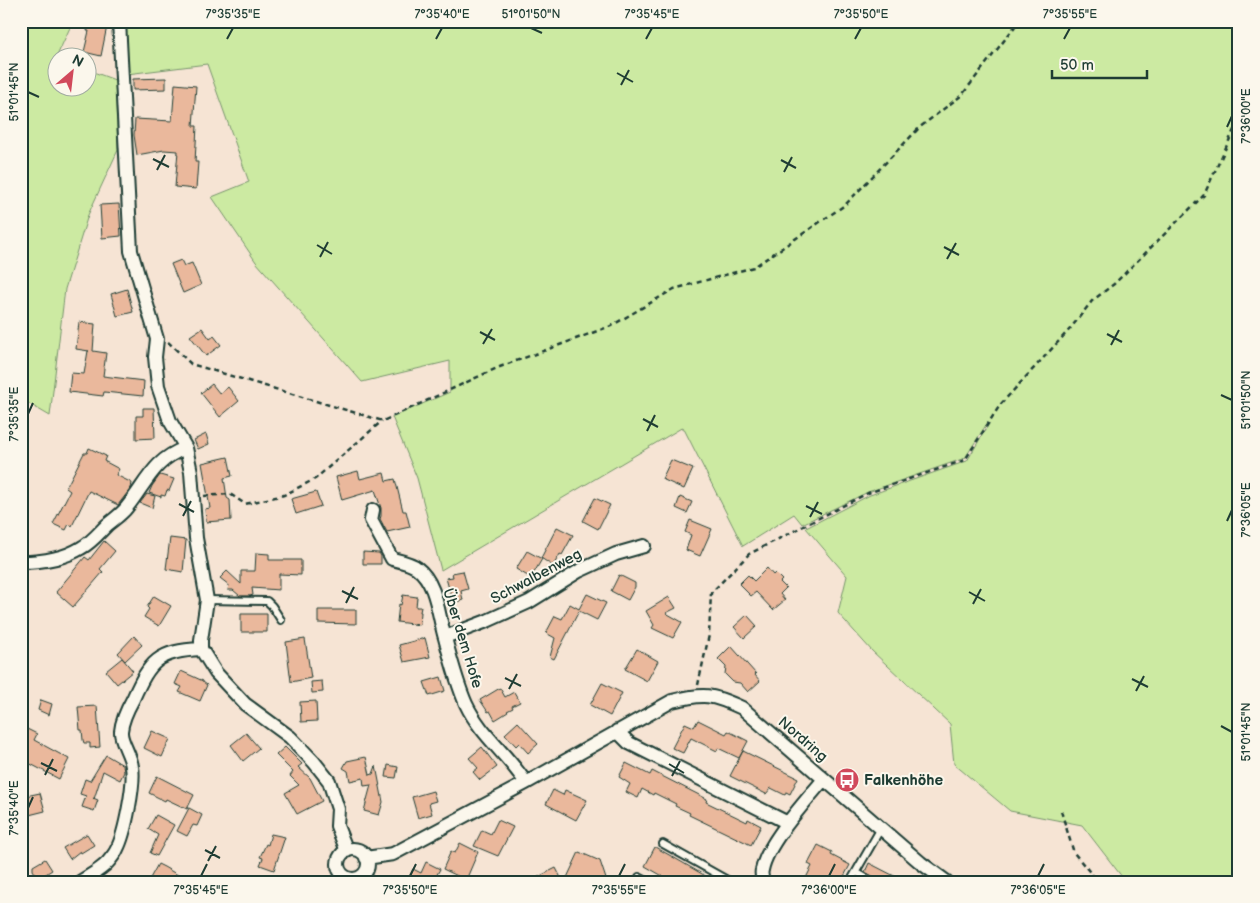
<svg xmlns="http://www.w3.org/2000/svg" width="1260" height="903" font-family="'Balsamiq Sans',sans-serif">
  <rect width="100%" height="100%" fill="#f6e4d4"/>
  <filter id="ink" filterUnits="userSpaceOnUse"><feTurbulence type="fractalNoise" baseFrequency=".02" numOctaves="2"/><feDisplacementMap in="SourceGraphic" scale="10" xChannelSelector="R" yChannelSelector="G"/><feConvolveMatrix kernelMatrix="1 2 1 2 8 2 1 2 1" color-interpolation-filters="sRGB"/></filter>
  <g filter="url(#ink)">
    <path fill="#cceaa2" stroke="#76946b" d="M21,21H73L56,58L57,59L58,88H88V70L115,80L118,150L88,215L65,289L50,416L21,399Z
      M139,21H1239V882H1126L1082,825L1010,811L954,764L950,724L872,651L838,613L847,576L806,528L870,495L967,461L987,427L986,425L965,458L868,492L802,524L794,514L743,546L683,427L441,570L417,478L392,417L450,392V361L362,382L256,262L212,197L249,182L207,64L127,74L123,28Z"/>
    <path fill="#eab89c" stroke="#1f3d34" d="M89,21H108L101,56L84,52L89,31H87Z
      M166,78V89L133,90V79Z
      M175,84L196,86L193,126H197L195,162H198L196,189L175,187L178,151L164,150L137,155L134,135L135,119L172,121Z
      M119,204L121,236L102,238L100,205Z
      M181,260L184,266L192,263L201,285L183,293L171,264Z
      M127,289L133,312L117,316L111,294Z
      M79,322L95,324L93,351L106,353L103,376L144,381L143,396L104,392L103,396L69,392L71,373L84,374L88,351H89L76,349Z
      M202,328L210,339L214,336L221,345L206,356L190,336Z
      M212,384L220,394L228,387L239,401L220,417L201,393Z
      M143,408H154L155,438L136,439V416H143Z
      M206,434L209,444L198,449L194,440Z
      M89,448L106,456L104,461L119,469L116,475L132,483L131,488L118,505L89,491L72,526L69,524L66,530L53,524L70,491L66,488L84,453H87Z
      M228,457L232,476L224,478L227,498L230,500L231,520L206,522L205,509L210,508L202,463Z
      M671,460L693,469L684,489L662,479Z
      M358,471L360,479L384,473L386,481L395,479L403,511H406L410,527L387,532L380,519L381,516V508L375,490L342,500L336,477Z
      M160,475L174,479L169,491L167,490L165,496L161,495V497L149,493L152,486Z
      M316,492L321,506L296,514L291,499Z
      M147,494L155,496L152,508L140,503Z
      M680,497L692,502L687,513L676,508Z
      M595,498L610,505L598,529L583,521Z
      M690,520L712,529L700,556L686,550L691,535L685,532Z
      M557,527L573,535L562,555L560,554L553,566L541,558Z
      M170,538L186,540L183,572L166,569Z
      M104,541L115,551L100,569L103,572L73,607L56,592L85,557L89,560Z
      M527,551L542,559L531,578L516,569Z
      M363,552L379,553L381,556V564H363Z
      M256,553L269,554V560H301V575L279,574V590L252,588L253,595L250,596H240L233,590H228L229,585L220,578L227,571L241,584V571H255Z
      M767,568L773,575L775,573L782,580L780,582L786,588L780,594L785,600L773,610L756,592L751,596L739,584L748,575L754,581Z
      M463,571L468,589L461,591L463,600L453,603L446,578L453,577L452,573Z
      M619,575L635,583V587L628,600L611,591Z
      M587,594L606,603L597,620L579,611L554,659L550,657L555,638L546,633L555,616L562,619L570,604L579,609Z
      M403,595L417,597L416,607H421L420,612H421L420,625L397,622L399,604L401,605Z
      M154,596L171,606L159,626L144,617L149,609L147,607Z
      M669,597L676,608L666,613L682,622L673,638L652,628L654,625L646,611Z
      M318,610H356V624L318,623Z
      M241,614H267V632H241Z
      M747,615L757,626L744,638L734,627Z
      M134,636L142,645L125,661L118,653Z
      M425,638L430,657L404,662L399,645Z
      M305,639L311,678L291,682L286,642Z
      M731,646L756,674L755,675L760,681L748,692L740,683L733,682L725,674L726,667L718,659Z
      M637,649L658,661L647,681L625,669Z
      M122,658L133,671L117,684L106,671Z
      M181,671L203,681V682L207,685L200,701L179,692L182,687L175,684Z
      M441,677L445,691L429,696L424,682Z
      M322,681L323,692L312,693L311,682Z
      M602,683L622,693L610,716L590,705Z
      M500,688L505,697L514,692L520,702L512,706L513,708L507,711L508,712L495,720L490,711L488,712L480,700Z
      M41,700L52,704L49,715L38,710Z
      M316,701L317,721L301,722L300,702Z
      M97,706L100,747L90,748V743H84L83,740L82,730H80L78,707Z
      M698,720L726,734L728,731L748,741L739,758L718,748L717,751L691,738L683,753L672,748L685,723L694,727Z
      M518,722L538,744L528,753L519,743L516,746L505,734Z
      M21,726L37,734L34,740L69,759L59,779L21,759Z
      M152,731L170,739L162,757L144,748Z
      M246,733L259,748L243,761L231,745Z
      M285,747L302,764L298,767L310,778L322,801L297,814L285,793L299,785L290,776L293,772L276,755Z
      M482,747L497,767L480,780L473,772L478,768L469,758Z
      M743,751L798,778L790,794L786,792L785,795L771,788L766,794L730,776Z
      M106,755L123,765L124,772L120,780L103,771L94,799L93,798L98,800L94,811L82,807L86,796L80,794L85,779L90,781Z
      M366,757L370,775L373,774L376,766L383,802L379,815L364,811L371,785L364,786L363,778L350,781L348,771L343,768L347,761Z
      M626,763L650,775L652,771L707,799L706,802L747,822L748,819L761,826L751,845L689,815L690,813L675,806L676,804L654,793L653,795L642,789L638,798L626,792L630,784L619,777Z
      M388,765L398,767L396,778L386,777Z
      M157,776L194,795L187,809L166,799L165,801L149,793Z
      M553,790L563,795L565,790L587,800L576,820L546,804Z
      M433,791L436,801L429,803L432,814L418,818L412,797Z
      M40,793L45,811L21,817V797Z
      M189,808L202,815L197,826L193,825L187,836L177,831Z
      M156,815L174,825L157,856L150,853L158,835L148,829Z
      M498,820L513,827L498,856L474,846L482,830L491,834Z
      M87,834L94,845L81,853L80,851L70,859L63,848Z
      M271,834L285,837L274,870L260,865L263,858L260,857L266,844L268,845Z
      M460,843L478,852L466,880L443,869L451,851L455,853Z
      M818,845L832,852L831,855L850,865L841,882H804L812,866L808,864Z
      M655,847L671,856L716,882H673L645,866Z
      M579,852L600,861L607,882H565Z
      M45,859L52,870L38,879L33,870V866Z
      M426,862L440,869L434,880L438,882H407L413,869L421,873Z
      M869,863L906,882H883L876,878L865,872Z
      M158,864L164,867L190,882H148Z
      M556,868L563,882H528Z"/>
    <g fill="none" stroke-linecap="round" stroke-linejoin="round">
      <defs>
        <path id="service" d="M207,600L267,601L272,606L281,620
          M663,844L731,882
          M856,872L873,882
          M639,877L649,882
          M850,882L881,828"/>
        <path id="minor" d="M119,21L131,251L157,339L155,357L158,386L170,421L186,448L191,472L196,538L207,600L201,640V649L216,673L245,704L290,737L314,762L329,781L338,809L337,826L347,851
          M373,510L371,520L392,559C400,561 411,563 417,568C437,583 438,615 445,638C450,657 458,686 466,704C480,734 508,755 526,783
          M21,562C42,562 63,559 81,548C91,543 99,533 107,525C114,519 122,514 127,507C147,482 154,459 186,448
          M445,637L487,621L529,602L579,571L616,554L644,546
          M617,731L629,743L788,823
          M338 864a15 15 0 1 1 30 0a15 15 0 1 1-30 0Z
          M366,858L393,854L526,783L672,701C704,693 712,694 742,708L921,863L947,882
          M80,882C89,876 101,870 108,862C111,858 115,854 117,849C125,834 135,783 132,767C131,755 120,741 121,731C122,720 128,708 133,699C150,661 158,651 201,649
          M763,882C762,878 761,873 762,870C767,843 806,801 824,779"/>
      </defs>
      <use href="#service" stroke="#1f3d34" stroke-width="10"/>
      <use href="#minor" stroke="#1f3d34" stroke-width="16"/>
      <path stroke="#1f3d34" stroke-width="2.5" stroke-dasharray="5 4" stroke-linecap="butt" d="M168,342L191,364L383,421L497,368L611,326L674,289L754,267L845,205L920,127L962,95L1016,25L1017,21
        M204,496L230,494L245,504L284,495L315,479L382,421
        M698,685L709,635L711,593L749,554L868,493L965,460L1000,405L1070,329L1092,301L1114,284L1204,195L1239,119
        M1061,811L1074,853L1098,882"/>
      <use href="#service" stroke="#fbf7ec" stroke-width="6"/>
      <use href="#minor" stroke="#fbf7ec" stroke-width="12"/>
    </g>
  </g>
  <path fill="none" stroke="#1f3d34" stroke-width="2" d="M531,28L542,33M227,39L233,28M436,39L442,28M646,39L652,28M855,39L861,28M1064,39L1070,28M617,73L633,82M621,85L629,70M28,92L39,97M1227,127L1232,116M153,159L169,167M781,160L796,168M157,170L165,155M784,172L792,157M317,245L332,254M944,247L959,255M320,257L328,242M947,259L956,243M480,332L495,340M1107,334L1122,342M483,344L492,329M1111,345L1119,330M1221,395L1232,400M28,414L33,403M643,419L658,427M647,431L655,415M179,504L194,512M806,506L822,514M183,516L191,501M810,517L818,502M1227,521L1232,510M342,591L358,599M969,592L985,601M346,603L354,587M973,604L981,589M505,678L521,686M1132,679L1148,687M509,689L517,674M1136,691L1144,676M1221,726L1232,732M41,763L57,771M669,764L684,773M45,775L53,759M672,776L680,761M28,808L33,797M205,850L220,858M208,861L216,846M201,876L207,864M410,876L416,864M619,876L625,864M829,876L835,864M1038,876L1044,864"/>
  <defs>
    <symbol id="bus-disc" viewBox="-11 -11 22 22"><circle r="9.5" fill="#d1495b" stroke="#fbf7ec"/><path d="M-5-6H5V4H4V6H2V4H-2V6H-4V4H-5ZM-3.5-4V0h7V-4ZM-3.5 1.2v1.5H-2V1.2ZM2 1.2v1.5H3.5V1.2Z" fill="#fff"/></symbol>
  </defs>
  <g fill-rule="evenodd">
    <use href="#bus-disc" x="833" y="766" width="28" height="28"/>
  </g>
  <g text-anchor="middle" stroke-width="4" stroke-linejoin="round" paint-order="stroke">
    <g font-size="15" fill="#1f3d34" stroke="#fbf7ec">
      <text transform="translate(536 576) rotate(-28)" y="5">Schwalbenweg</text>
      <text transform="translate(463 638) rotate(73)" y="5">Über dem Hofe</text>
      <text transform="translate(803 739) rotate(41)" y="5">Nordring</text>
    </g>
    <g font-size="15" font-weight="bold" fill="#1f3d34" stroke="#fbf7ec" text-anchor="start">
      <text x="864" y="785">Falkenhöhe</text>
    </g>
  </g>
  <rect width="1260" height="903" fill="none" stroke="#fbf7ec" stroke-width="55"/>
  <g transform="translate(72 72) rotate(28)"><circle r="24" fill="#fbf7ec" stroke="#a3ada2"/>
  <path d="M0-4L9 19L0 12L-9 19Z" fill="#d1495b"/>
  <text y="-8" font-size="14" font-weight="bold" text-anchor="middle" fill="#1f3d34">N</text>
  </g>
  <path d="M1052 70v8h95v-8" fill="none" stroke="#1f3d34" stroke-width="2.5"/>
  <text x="1060" y="70" font-size="15" fill="#1f3d34" stroke="#fbf7ec" stroke-width="4" paint-order="stroke">50 m</text>
  <rect x="28" y="28" width="1204" height="848" fill="none" stroke="#1f3d34" stroke-width="2"/>
  <g font-size="12" text-anchor="middle" fill="#1f3d34">
    <text x="233" y="18">7°35'35"E</text>
    <text x="442" y="18">7°35'40"E</text>
    <text x="531" y="18">51°01'50"N</text>
    <text x="652" y="18">7°35'45"E</text>
    <text x="861" y="18">7°35'50"E</text>
    <text x="1070" y="18">7°35'55"E</text>
    <text transform="translate(14 92) rotate(-90)" y="4">51°01'45"N</text>
    <text transform="translate(1246 116) rotate(-90)" y="4">7°36'00"E</text>
    <text transform="translate(1246 400) rotate(-90)" y="4">51°01'50"N</text>
    <text transform="translate(14 414) rotate(-90)" y="4">7°35'35"E</text>
    <text transform="translate(1246 510) rotate(-90)" y="4">7°36'05"E</text>
    <text transform="translate(1246 732) rotate(-90)" y="4">51°01'45"N</text>
    <text transform="translate(14 808) rotate(-90)" y="4">7°35'40"E</text>
    <text x="201" y="894">7°35'45"E</text>
    <text x="410" y="894">7°35'50"E</text>
    <text x="619" y="894">7°35'55"E</text>
    <text x="829" y="894">7°36'00"E</text>
    <text x="1038" y="894">7°36'05"E</text>
  </g>
</svg>
